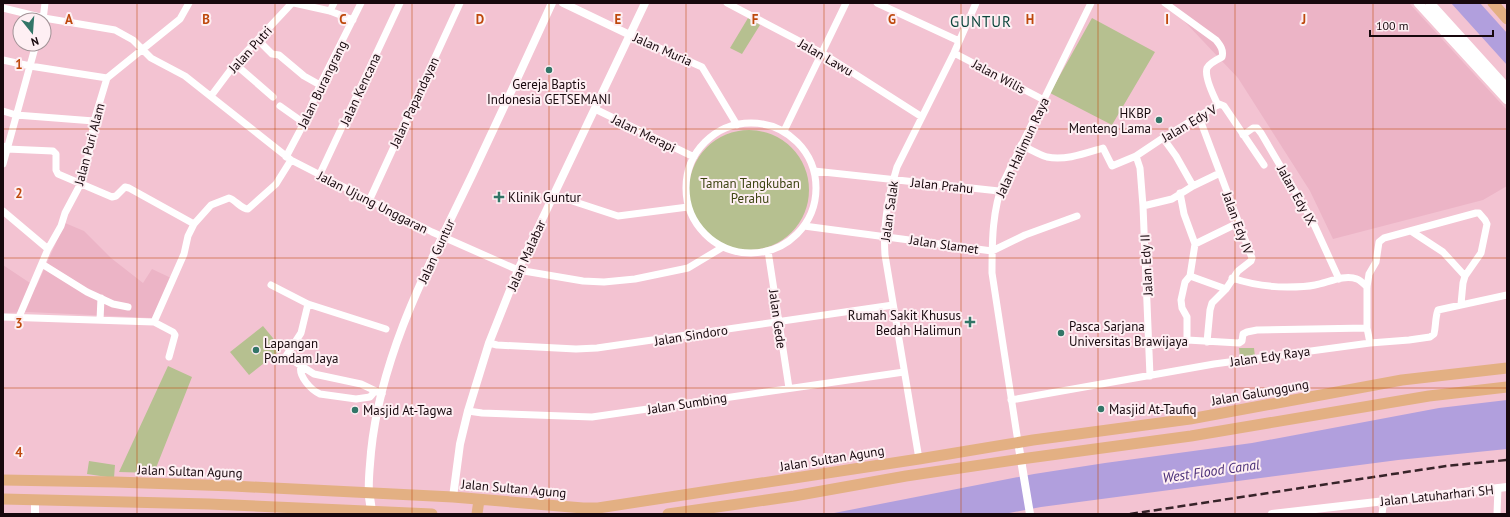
<svg xmlns="http://www.w3.org/2000/svg" width="1510" height="517" font-family="'PT Sans',sans-serif">
  <rect width="100%" height="100%" fill="#f3c3d2"/>
  <path fill="#ecb4c6" d="M1167,3H1409L1507,110V186L1483,200L1333,239L1310,191L1238,78Z
    M65,223L84,231L111,258L143,283L152,269L171,278L152,318L29,312L3,313V265L36,287Z"/>
  <path fill="#b6c090" d="M748,18L760,25L742,54L730,48Z
    M1092,18L1155,52L1112,125L1050,93Z
    M689 190a60 60 0 1 1 120 0a60 60 0 1 1-120 0Z
    M263,326L282,349L249,375L230,352Z
    M1239,348H1254L1255,357L1240,358Z
    M168,366L192,377L154,473L119,472Z
    M89,461L115,465L114,478L87,474Z"/>
  <path fill="#b19fdd" d="M1451,3H1480L1507,33V65Z
    M1507,400V449L1398,460L1041,507L1004,514H829L1034,474L1105,463L1252,443L1439,408Z"/>
  <g fill="none" stroke-linecap="round" stroke-linejoin="round">
    <path stroke="#fff" stroke-width="7" d="M294,3L330,11L353,20
      M727,3L822,53L922,117
      M877,3L959,41
      M1165,3L1216,40C1220,45 1224,50 1222,57C1218,59 1209,64 1207,68C1204,77 1214,97 1218,105
      M3,8L44,18L115,30L133,40L151,58L185,76L291,160L432,232L518,270L583,281L604,282L635,279L688,268L723,247
      M330,11L334,3
      M43,20L45,3
      M630,35L702,67L737,125
      M258,40L272,54L279,55L304,76L320,85
      M954,53L1044,100
      M3,60L30,66L107,78
      M235,64L273,97
      M211,96L235,64L292,3
      M280,106L304,123
      M595,109L694,157
      M3,111L16,115L94,121
      M1199,117L1252,258L1251,261L1238,271L1226,289L1212,303L1210,310L1207,342
      M686 188a65 65 0 1 1 130 0a65 65 0 1 1-130 0Z
      M784,131L846,3
      M1243,135L1253,128H1257L1261,133L1312,220L1339,279
      M1021,145C1030,149 1038,154 1047,157C1065,161 1086,153 1103,148L1112,166L1136,156L1163,138L1219,104L1224,106L1264,165
      M3,146L7,149L53,151L56,154V170L58,174L112,197L116,196L125,187L129,188L194,224
      M1136,156L1140,168L1143,206L1150,376
      M286,157L304,123L320,85L361,3
      M3,164L36,44
      M814,171L999,191
      M319,176L400,3
      M1193,186L1220,173
      M1180,193L1184,214L1195,244L1190,276L1185,282L1181,300L1182,308L1187,317V340
      M554,195L618,216L688,207
      M369,201L460,3
      M1143,206L1172,199L1193,186L1176,156L1163,138
      M3,211L48,249
      M804,226L992,251L1025,235L1077,216
      M1411,231L1443,252L1465,276
      M1195,244L1238,223
      M768,251L789,388
      M42,264L87,292L113,304L128,307
      M1190,276L1226,289
      M1232,278C1250,284 1267,287 1287,287C1296,287 1306,287 1315,285C1327,283 1344,274 1357,279C1360,280 1364,284 1367,287
      M271,285L308,304L386,329
      M308,304L301,333L286,356L314,374L361,384L382,394
      M3,317L154,322L173,332L175,335L169,357
      M19,317L48,249L61,226L65,213L81,183L89,153L94,121L107,78L180,19L189,3
      M100,320L101,298
      M154,322L184,254L188,236L194,224L211,205L229,198C236,200 241,209 248,209L276,184L291,160
      M489,343L497,345L576,349L597,348L893,305
      M1370,343L1367,328V287L1369,274L1376,262L1379,242L1384,238L1476,213H1479L1485,220L1487,224L1481,253L1465,276L1463,283L1461,304
      M1150,346L1162,343L1187,340L1239,343L1242,341L1243,334L1247,332L1257,330L1367,328
      M301,366C298,376 311,390 320,394L356,399L370,397L375,391
      M1011,400L1214,364L1370,343L1409,340L1430,337L1434,334C1436,326 1435,318 1438,310L1507,295
      M468,411L482,413L592,417L904,372
      M1018,442L992,273C992,243 992,209 1004,181L1091,3
      M919,459L885,255C883,226 888,195 897,167L954,53L976,3
      M1382,514L1384,500
      M1497,514L1498,488"/>
    <path stroke="#fff" stroke-width="8" d="M563,3L630,35
      M1018,442L1030,514
      M369,494C368,480 370,466 371,452C381,352 431,261 473,173C500,116 526,60 552,3
      M453,497L460,444L468,411L489,343L518,270L645,3
      M35,514V500
      M1272,514L1507,487"/>
    <path stroke="#fff" stroke-width="9" d="M1418,3L1507,100
      M1430,3L1507,88
      M369,494L372,514"/>
    <path stroke="#e3b083" stroke-width="11" d="M1493,3L1507,19
      M3,480L115,482L233,486L453,497L583,508H598L919,459L1033,440L1190,419L1402,380L1507,368
      M3,499L209,504L432,514
      M477,514L479,500
      M668,514L794,496L906,476L1021,459L1191,436L1429,396L1507,387"/>
    <path stroke="#372329" stroke-width="2.5" stroke-dasharray="8 4" stroke-linecap="butt" d="M1130,514L1446,466L1507,460"/>
  </g>
  <path fill="none" stroke="#be490c" stroke-width="1" stroke-opacity="0.55" d="M137,3V514M275,3V514M412,3V514M549,3V514M686,3V514M824,3V514M961,3V514M1098,3V514M1235,3V514M1373,3V514M3,129H1507M3,258H1507M3,388H1507"/>
  <g fill="#327567" stroke="#feeff3" stroke-width="1.5">
    <circle cx="549" cy="70" r="4"/>
    <circle cx="1159" cy="120" r="4"/>
    <path d="M497 191h4v4h4v4h-4v4h-4v-4h-4v-4h4z"/>
    <path d="M968 316h4v4h4v4h-4v4h-4v-4h-4v-4h4z"/>
    <circle cx="1061" cy="333" r="4"/>
    <circle cx="256" cy="350" r="4"/>
    <circle cx="1101" cy="409" r="4"/>
    <circle cx="355" cy="410" r="4"/>
  </g>
  <g text-anchor="middle" stroke-width="4" stroke-linejoin="round" paint-order="stroke">
    <g font-size="13" fill="#17080d" stroke="#feeff3">
      <text transform="translate(250 49) rotate(-48)" y="5">Jalan Putri</text>
      <text transform="translate(663 49) rotate(24)" y="5">Jalan Muria</text>
      <text transform="translate(826 57) rotate(30)" y="5">Jalan Lawu</text>
      <text transform="translate(999 76) rotate(28)" y="5">Jalan Wilis</text>
      <text transform="translate(322 84) rotate(-64)" y="5">Jalan Burangrang</text>
      <text transform="translate(360 89) rotate(-65)" y="5">Jalan Kencana</text>
      <text transform="translate(414 102) rotate(-65)" y="5">Jalan Papandayan</text>
      <text transform="translate(1189 123) rotate(-30)" y="5">Jalan Edy V</text>
      <text transform="translate(644 133) rotate(26)" y="5">Jalan Merapi</text>
      <text transform="translate(89 144) rotate(-75)" y="5">Jalan Puri Alam</text>
      <text transform="translate(1022 147) rotate(-65)" y="5">Jalan Halimun Raya</text>
      <text transform="translate(942 185) rotate(6)" y="5">Jalan Prahu</text>
      <text transform="translate(1297 195) rotate(61)" y="5">Jalan Edy IX</text>
      <text transform="translate(373 202) rotate(27)" y="5">Jalan Ujung Unggaran</text>
      <text transform="translate(889 211) rotate(-82)" y="5">Jalan Salak</text>
      <text transform="translate(1238 223) rotate(70)" y="5">Jalan Edy IV</text>
      <text transform="translate(944 244) rotate(8)" y="5">Jalan Slamet</text>
      <text transform="translate(436 251) rotate(-65)" y="5">Jalan Guntur</text>
      <text transform="translate(526 255) rotate(-66)" y="5">Jalan Malabar</text>
      <text transform="translate(1146 265) rotate(-93)" y="5">Jalan Edy II</text>
      <text transform="translate(778 319) rotate(82)" y="5">Jalan Gede</text>
      <text transform="translate(691 335) rotate(-9)" y="5">Jalan Sindoro</text>
      <text transform="translate(1270 356) rotate(-8)" y="5">Jalan Edy Raya</text>
      <text transform="translate(1260 392) rotate(-10)" y="5">Jalan Galunggung</text>
      <text transform="translate(687 403) rotate(-9)" y="5">Jalan Sumbing</text>
      <text transform="translate(832 458) rotate(-9)" y="5">Jalan Sultan Agung</text>
      <text transform="translate(190 471) rotate(2)" y="5">Jalan Sultan Agung</text>
      <text transform="translate(514 488) rotate(5)" y="5">Jalan Sultan Agung</text>
      <text transform="translate(1437 495) rotate(-6)" y="5">Jalan Latuharhari SH</text>
    </g>
    <g font-size="13" fill="#17080d" stroke="#feeff3" text-anchor="start">
      <text x="549" y="89" text-anchor="middle">Gereja Baptis<tspan x="549" dy="15">Indonesia GETSEMANI</tspan></text>
      <text x="1151" y="118" text-anchor="end">HKBP<tspan x="1151" dy="15">Menteng Lama</tspan></text>
      <text x="508" y="202">Klinik Guntur</text>
      <text x="961" y="320" text-anchor="end">Rumah Sakit Khusus<tspan x="961" dy="15">Bedah Halimun</tspan></text>
      <text x="1069" y="331">Pasca Sarjana<tspan x="1069" dy="15">Universitas Brawijaya</tspan></text>
      <text x="264" y="348">Lapangan<tspan x="264" dy="15">Pomdam Jaya</tspan></text>
      <text x="1109" y="414">Masjid At-Taufiq</text>
      <text x="363" y="415">Masjid At-Tagwa</text>
    </g>
    <g font-size="13" fill="#3c4310" stroke="#feeff3">
      <text x="750" y="188">Taman Tangkuban<tspan x="750" dy="15">Perahu</tspan></text>
    </g>
    <g font-size="14" font-style="italic" fill="#4a2e78" stroke="#feeff3">
      <text transform="translate(1211 471) rotate(-8)" y="5">West Flood Canal</text>
    </g>
    <g font-size="15" letter-spacing="1" fill="#0c463c" stroke="#feeff3">
      <text x="981" y="27">GUNTUR</text>
    </g>
  </g>
  <g font-size="13" text-anchor="middle" font-weight="bold" fill="#be490c" stroke="#feeff3" stroke-width="4" stroke-linejoin="round" paint-order="stroke">
    <text x="69" y="24">A</text>
    <text x="206" y="24">B</text>
    <text x="343" y="24">C</text>
    <text x="480" y="24">D</text>
    <text x="618" y="24">E</text>
    <text x="755" y="24">F</text>
    <text x="892" y="24">G</text>
    <text x="1030" y="24">H</text>
    <text x="1167" y="24">I</text>
    <text x="1304" y="24">J</text>
    <text x="19" y="69">1</text>
    <text x="19" y="198">2</text>
    <text x="19" y="328">3</text>
    <text x="19" y="457">4</text>
  </g>
  <rect width="1510" height="517" fill="none" stroke="#17080d" stroke-width="8"/>
  <g transform="translate(32 32) rotate(163)"><circle r="19" fill="#feeff3" stroke="#a29397"/>
  <path d="M0-3L7 15L0 10L-7 15Z" fill="#327567"/>
  <text y="-6" font-size="11" font-weight="bold" text-anchor="middle" fill="#17080d">N</text>
  </g>
  <path d="M1370 30v6h123v-6" fill="none" stroke="#17080d" stroke-width="2"/>
  <text x="1376" y="30" font-size="12" fill="#17080d" stroke="#feeff3" stroke-width="3" paint-order="stroke">100 m</text>
</svg>
